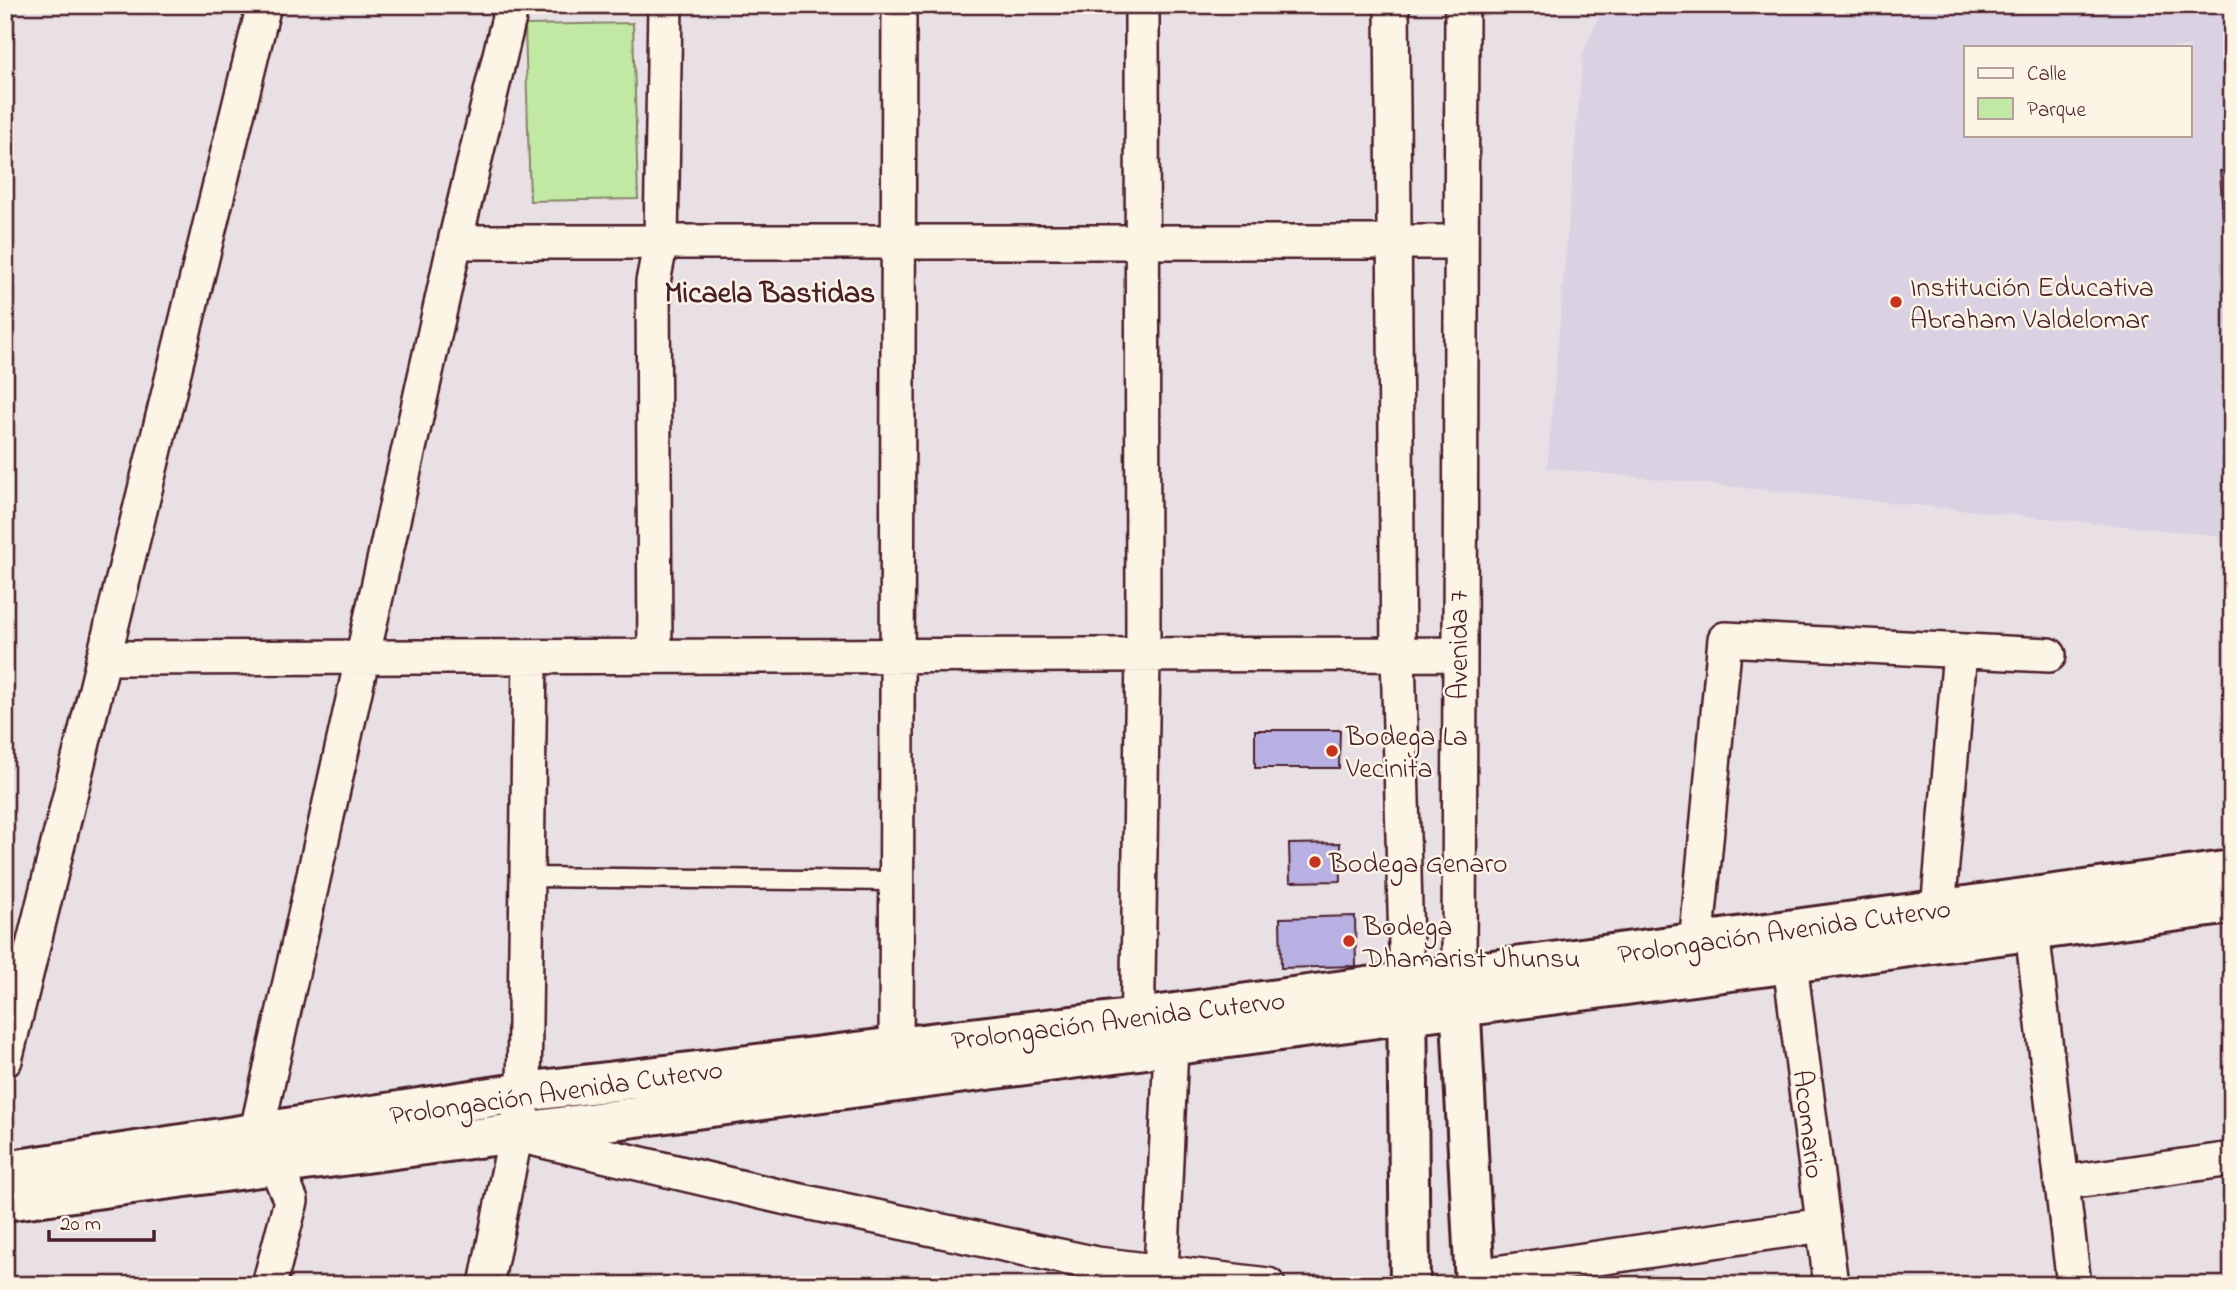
<svg xmlns="http://www.w3.org/2000/svg" width="2237" height="1290" font-family="'Indie Flower',sans-serif">
  <rect width="100%" height="100%" fill="#e8e0e4"/>
  <filter id="ink" filterUnits="userSpaceOnUse"><feTurbulence type="fractalNoise" baseFrequency=".0143" numOctaves="2"/><feDisplacementMap in="SourceGraphic" scale="14" xChannelSelector="R" yChannelSelector="G"/><feConvolveMatrix kernelMatrix="1 2 1 2 8 2 1 2 1" color-interpolation-filters="sRGB"/></filter>
  <g filter="url(#ink)">
    <path fill="#dad2e3" fill-rule="evenodd" d="M1603,5H2232V537L1547,468L1583,54ZM1966,47H2190V135H1966Z"/>
    <path fill="#c1e9a4" stroke="#868468" stroke-width="2" d="M633,23L638,199L530,201L525,25Z"/>
    <path fill="#b8b0e2" stroke="#4a1f2b" stroke-width="2" d="M2232,170V220H2223L2220,171Z
      M1255,730H1340L1339,768H1255Z
      M1340,843L1341,881L1290,882L1289,844Z
      M1355,916L1356,966L1281,968L1280,918Z"/>
    <g fill="none" stroke-linecap="round" stroke-linejoin="round">
      <defs>
        <path id="lane" d="M529,877L896,881"/>
        <path id="street" d="M1392,5L1398,654L1407,981
          M455,242H1460
          M655,656L653,282L661,241L665,5
          M103,658L1457,654
          M2032,931L2074,1285
          M1936,935L1960,651
          M1790,964L1831,1285
          M1694,967L1725,639L2049,655
          M1459,974L1462,5
          M1137,1045L1143,655L1142,5
          M5,1060L264,5
          M896,1074L899,5
          M522,1136L778,1196L1097,1264L1268,1285
          M2061,1183L2232,1159
          M1161,1273L1171,1046
          M1475,1276L1823,1225
          M269,1285L291,1201L276,1166L256,1135L455,242L512,5
          M486,1285L524,1092L530,657"/>
        <path id="secondary" d="M1459,979L1475,1285
          M1407,990L1410,1285
          M5,1171L524,1092L1138,1018L2232,870
          M5,1201L2232,904"/>
      </defs>
      <use href="#lane" stroke="#4a1f2b" stroke-width="23"/>
      <use href="#street" stroke="#4a1f2b" stroke-width="38"/>
      <use href="#secondary" stroke="#4a1f2b" stroke-width="44"/>
      <use href="#lane" stroke="#fcf5e5" stroke-width="18"/>
      <use href="#street" stroke="#fcf5e5" stroke-width="33"/>
      <use href="#secondary" stroke="#fcf5e5" stroke-width="38"/>
    </g>
  </g>
  <g fill="#c8321e" stroke="#fcf5e5" stroke-width="2.5">
    <circle cx="1896" cy="302" r="7"/>
    <circle cx="1332" cy="751" r="7"/>
    <circle cx="1315" cy="862" r="7"/>
    <circle cx="1349" cy="941" r="7"/>
  </g>
  <g text-anchor="middle" stroke-width="5" stroke-linejoin="round" paint-order="stroke">
    <g font-size="28" fill="#4a1f2b" stroke="#fcf5e5" text-anchor="start">
      <text x="1910" y="296">Institución Educativa<tspan x="1910" dy="32">Abraham Valdelomar</tspan></text>
      <text x="1346" y="745">Bodega La<tspan x="1346" dy="32">Vecinita</tspan></text>
      <text x="1329" y="872">Bodega Genaro</text>
      <text x="1363" y="935">Bodega<tspan x="1363" dy="32">Dhamarist Jhunsu</tspan></text>
    </g>
    <g font-size="28" fill="#4a1f2b" stroke="#fcf5e5">
      <text transform="translate(1457 645) rotate(-90)" y="10">Avenida 7</text>
      <text transform="translate(1784 930) rotate(-8)" y="10">Prolongación Avenida Cutervo</text>
      <text transform="translate(1118 1019) rotate(-7)" y="10">Prolongación Avenida Cutervo</text>
      <text transform="translate(556 1091) rotate(-8)" y="10">Prolongación Avenida Cutervo</text>
      <text transform="translate(1810 1124) rotate(83)" y="10">Acomario</text>
    </g>
    <g font-size="30" font-weight="bold" fill="#4a1f2b" stroke="#fcf5e5">
      <text x="770" y="302">Micaela Bastidas</text>
    </g>
  </g>
  <rect width="2237" height="1290" fill="none" stroke="#fcf5e5" stroke-width="28"/>
  <rect x="14" y="14" width="2209" height="1262" fill="none" stroke="#4a1f2b" stroke-width="2.5" filter="url(#ink)"/>
  <rect x="1964" y="46" width="228" height="91" fill="#fcf5e5" stroke="#b59f9b" stroke-width="2"/>
  <rect x="1978" y="68" width="35" height="10" fill="#fcf5e5" stroke="#b59f9b" stroke-width="2"/>
  <text x="2027" y="80" font-size="21" fill="#4a1f2b">Calle</text>
  <rect x="1978" y="98" width="35" height="21" fill="#c1e9a4" stroke="#b59f9b" stroke-width="2"/>
  <text x="2027" y="116" font-size="21" fill="#4a1f2b">Parque</text>
  <path d="M49 1230v10h105v-10" fill="none" stroke="#4a1f2b" stroke-width="3.5"/>
  <text x="60" y="1230" font-size="21" fill="#4a1f2b" stroke="#fcf5e5" stroke-width="5" paint-order="stroke">20 m</text>
</svg>
